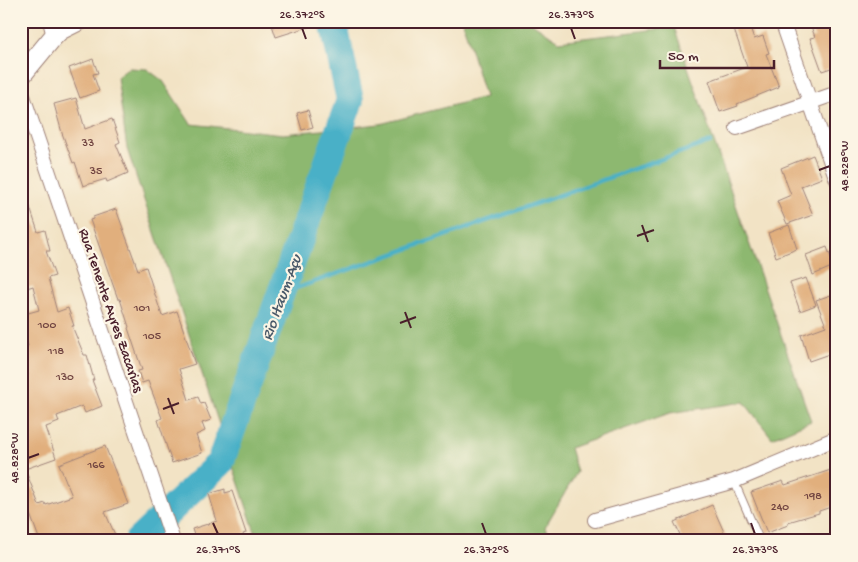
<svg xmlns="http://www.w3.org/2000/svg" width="858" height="562" font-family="'Gochi Hand',sans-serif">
  <rect width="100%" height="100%" fill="#fcf5e5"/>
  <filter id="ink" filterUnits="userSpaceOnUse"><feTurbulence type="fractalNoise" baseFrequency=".02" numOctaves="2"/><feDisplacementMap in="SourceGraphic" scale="10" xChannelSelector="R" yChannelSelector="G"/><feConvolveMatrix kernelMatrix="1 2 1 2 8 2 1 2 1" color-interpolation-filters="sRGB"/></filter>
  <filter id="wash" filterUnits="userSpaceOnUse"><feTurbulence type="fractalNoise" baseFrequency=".0096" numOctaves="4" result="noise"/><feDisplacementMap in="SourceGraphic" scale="20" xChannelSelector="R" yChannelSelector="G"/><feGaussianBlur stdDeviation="1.12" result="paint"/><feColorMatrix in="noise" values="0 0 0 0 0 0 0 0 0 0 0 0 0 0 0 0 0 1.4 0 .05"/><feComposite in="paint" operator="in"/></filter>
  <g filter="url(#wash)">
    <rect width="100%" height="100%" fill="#f2e3c5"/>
    <path fill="#8db86f" stroke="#6c6c4d" d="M465,21H529L559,41L674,27L811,421L772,438L744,402L670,413L570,448L577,472L545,527L551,541H258L127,149L117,77L129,68L147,69L163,81L191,124L283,134L380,124L485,97L463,23Z"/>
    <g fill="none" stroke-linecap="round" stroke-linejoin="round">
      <path stroke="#48b0c7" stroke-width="4.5" d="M280,294L710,142"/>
      <path stroke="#48b0c7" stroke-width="28" d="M138,541L220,463L350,100L333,21"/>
    </g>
    <g id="blocks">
      <path fill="#e1af7d" d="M283,21H317V24L276,37L272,25Z
        M731,21H748L754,39L763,36L769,53L766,54L779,87L737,104L738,106L720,112L709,81L747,67Z
        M809,21H837V66L822,71L810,38L815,37Z
        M93,59L98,73L93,74L99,91L80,98L69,68Z
        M76,98L85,129L112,119L120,142L116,144L128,173L107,182L106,179L83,186L75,162L73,163L62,133L54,104Z
        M308,110L313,127L302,130L297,113Z
        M813,155L822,178L801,186L813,215L787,224L777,201L791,195L781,168Z
        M24,189L38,232L45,230L50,251H46L55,276L48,278L57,312L68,308L74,326H72L84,355H87L94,380H92L102,406L85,413L82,406L57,416L59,422L46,427L56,458L25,469L39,505L45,503L46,505L72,496L59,464L105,446L128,504L105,512L116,537L108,541H40L27,506L21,509V377L28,375L21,357V349L28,346L21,325V315L39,310L33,286L21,290V190Z
        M116,209L138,270L146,267L162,316L177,311L195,364L179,369L189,400L198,397L201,404L204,403L211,420L202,423L205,431L196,435L202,453L172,463L158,420L162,418L148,381L142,383L138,371L142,370L128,328L129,327L120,299H118L90,220L93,219V217Z
        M789,225L797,249L776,257L768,233Z
        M827,247L834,266L813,275L806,255Z
        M806,278L816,305L800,311L790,283Z
        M837,293V353H835V352L809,361L801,335L826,326L816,300Z
        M837,468V505L819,511V513L788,522V525L767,533L751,492L783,481L785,485Z
        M225,489V493L232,491L246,533L243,534L245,541H196L192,529L217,521L209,494Z
        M712,505L728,541H683L674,522Z"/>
    </g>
  </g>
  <g filter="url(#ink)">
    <use href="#blocks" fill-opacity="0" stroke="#9e8178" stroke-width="1"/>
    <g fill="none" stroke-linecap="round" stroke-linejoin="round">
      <defs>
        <path id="lane" d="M734,481L760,541"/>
        <path id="street" d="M50,21L54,36L84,21
          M782,21L837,180
          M21,90L173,541
          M737,128L837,93
          M595,520L734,481L837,438"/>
        <path id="secondary" d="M21,76L54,36L69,21"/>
      </defs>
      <use href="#lane" stroke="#9e8178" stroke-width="9"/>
      <use href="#street" stroke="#9e8178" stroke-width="16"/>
      <use href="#secondary" stroke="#9e8178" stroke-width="21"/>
      <use href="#lane" stroke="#fff" stroke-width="7"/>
      <use href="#street" stroke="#fff" stroke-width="14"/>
      <use href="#secondary" stroke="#fff" stroke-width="19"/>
    </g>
  </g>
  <path fill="none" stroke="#4a1f2b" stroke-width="2" d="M302,28L306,39M571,28L575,39M819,170L830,166M642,225L648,242M637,236L654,230M405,312L411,328M400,323L416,317M168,398L174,414M163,409L179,403M28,458L39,454M213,523L218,534M482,523L486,534M751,523L755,534"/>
  <g text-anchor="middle" stroke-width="4.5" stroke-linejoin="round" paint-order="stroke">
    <g font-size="12" fill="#704340">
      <text x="88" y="146">33</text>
      <text x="96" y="174">35</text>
      <text x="142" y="311">101</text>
      <text x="47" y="328">100</text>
      <text x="152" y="339">105</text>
      <text x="56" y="354">118</text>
      <text x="65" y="380">130</text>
      <text x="96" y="468">166</text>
      <text x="813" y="499">198</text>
      <text x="780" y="510">240</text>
    </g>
    <g font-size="15" fill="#4a1f2b" stroke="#fcf5e5">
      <text transform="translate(112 310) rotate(71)" y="5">Rua Tenente Ayres Zacarias</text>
    </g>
    <g font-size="16" font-style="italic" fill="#495969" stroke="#fcf5e5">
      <text transform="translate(280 297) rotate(-70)" y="6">Rio Itaum-Açu</text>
    </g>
  </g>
  <rect width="858" height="562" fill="none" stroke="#fcf5e5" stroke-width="55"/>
  <path d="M660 60v8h114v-8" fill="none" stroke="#4a1f2b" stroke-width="2.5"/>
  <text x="668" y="60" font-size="15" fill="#4a1f2b" stroke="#fcf5e5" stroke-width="4" paint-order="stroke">50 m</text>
  <rect x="28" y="28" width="802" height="506" fill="none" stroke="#4a1f2b" stroke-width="2"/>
  <g font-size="12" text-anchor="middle" fill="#4a1f2b">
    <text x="302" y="18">26.372°S</text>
    <text x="571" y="18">26.373°S</text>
    <text transform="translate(844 166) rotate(-90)" y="4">48.828°W</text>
    <text transform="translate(14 458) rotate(-90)" y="4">48.828°W</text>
    <text x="218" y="553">26.371°S</text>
    <text x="486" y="553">26.372°S</text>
    <text x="755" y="553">26.373°S</text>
  </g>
</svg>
